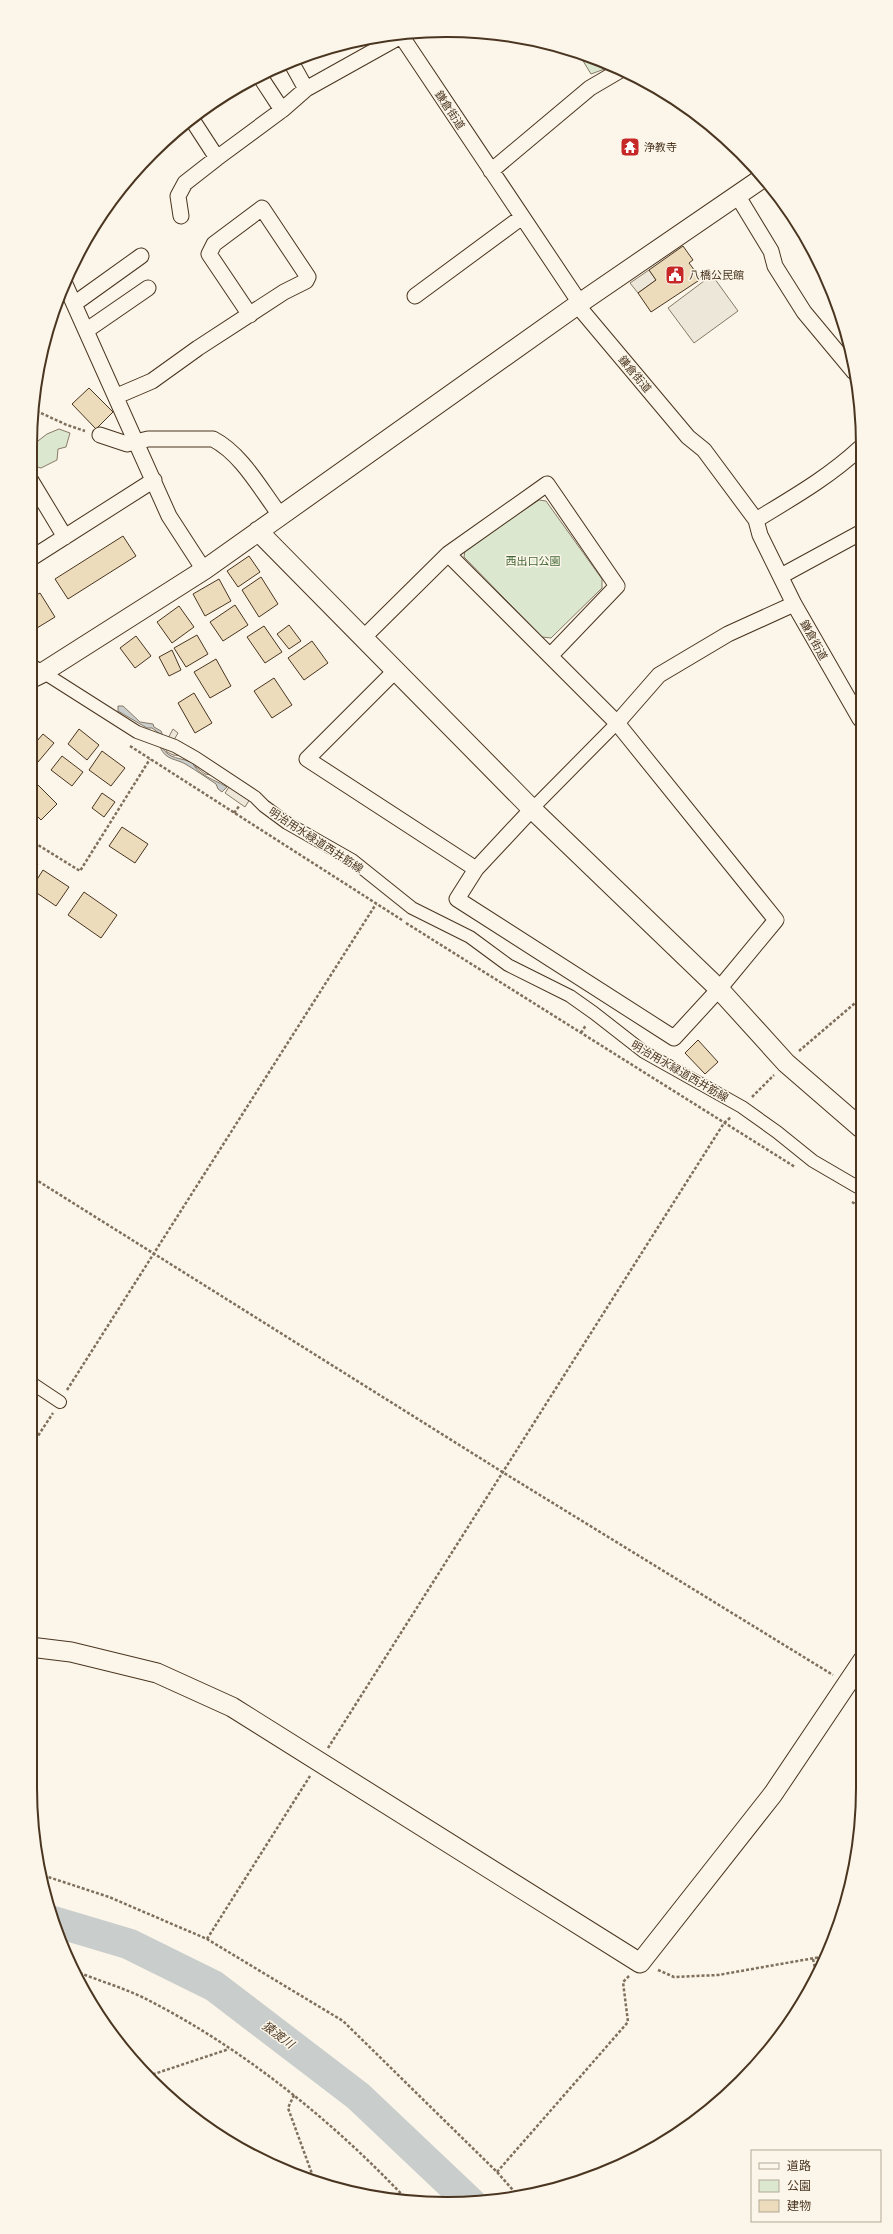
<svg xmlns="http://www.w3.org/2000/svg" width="893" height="2234" font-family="Helvetica,'Noto Sans JP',sans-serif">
  <rect width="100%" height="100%" fill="#fbf6e9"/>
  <path fill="#dce7d0" stroke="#887966" d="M577,51L580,52L610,67L591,74Z
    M59,429L70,433L66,447L58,449L57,460L41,468L30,465V447L47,434Z
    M539,500L546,501L602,579V588L551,638L542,637L464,557L465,550Z"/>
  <path fill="#ede7d9" stroke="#887966" d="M649,270L656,280L638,293L630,283Z
    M712,275L738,311L694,343L668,308Z
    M173,729L178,733L174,740L193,749L255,791L245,807L225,793L229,787L211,775L205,774L196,767L194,762L183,756L173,755L167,752L164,746Z"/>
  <path fill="#c9cecd" stroke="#887966" d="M118,706H123L140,722L153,724L154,727L161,731L163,736L152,728H147L118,711Z
    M160,747H162C169,760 181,757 193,763C196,774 217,781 227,787L222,792L218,789L216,784C207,778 197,771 187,765C176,758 166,761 160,747Z"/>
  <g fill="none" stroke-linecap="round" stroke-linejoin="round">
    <path stroke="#c9cecd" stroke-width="31" d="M52,1921L129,1944L214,1986L358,2096L471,2203"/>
  </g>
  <path fill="#ecdcbc" stroke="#4a3520" d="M683,246L693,260L689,263L701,279L651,312L638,293L656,280L649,270Z
    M89,388L113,412L96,429L72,404Z
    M123,536L136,556L68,599L55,579Z
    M249,556L260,572L238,587L227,571Z
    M261,577L278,604L259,617L242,590Z
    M219,579L231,601L205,616L193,594Z
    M40,593L55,617L37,628L30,618V599Z
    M235,605L248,625L223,641L210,622Z
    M179,606L194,627L172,643L157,622Z
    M289,625L301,641L289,649L277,634Z
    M264,626L282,652L265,663L247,637Z
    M197,635L208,654L186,667L174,648Z
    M136,636L151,656L135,668L120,648Z
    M312,641L328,663L304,680L288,658Z
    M172,650L181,670L169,676L159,657Z
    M216,659L231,686L210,698L194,672Z
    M274,678L292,705L272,718L254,691Z
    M194,693L212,723L195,733L178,703Z
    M79,729L99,745L87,760L68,744Z
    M43,734L54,743L38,762L30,755V749Z
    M102,751L125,768L111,786L89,770Z
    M62,756L83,772L72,786L51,770Z
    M30,777L57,804L41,820L30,809Z
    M102,793L115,802L104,817L92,808Z
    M122,827L148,844L135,863L109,846Z
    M30,859L38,864L30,875Z
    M43,870L69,887L56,906L31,889Z
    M84,892L117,915L101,938L68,915Z
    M698,1040L718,1062L705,1074L685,1053Z"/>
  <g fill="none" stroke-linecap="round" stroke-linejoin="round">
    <defs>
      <path id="pedestrian" d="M30,664L137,732L175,746L196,758L255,797L264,806L287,823L352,860L412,908L470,937L508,965L570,996L594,1013L644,1052L742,1107L777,1132L813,1161L861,1189
        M532,809L617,723
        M30,1382L60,1402"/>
      <path id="minor" d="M400,34L580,303L583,312L688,437L704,450L756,520L760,535L794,604L860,719
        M291,62L306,89
        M282,110L306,89L401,36
        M191,118L217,158L282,110L259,75
        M491,171L590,88L619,71
        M737,195L771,251L775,266L804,312L854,372
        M181,216L178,196L185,183L217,158
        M65,284L169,516L204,570
        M415,296L522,217
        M74,304L141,256
        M87,330L148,288
        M117,396L152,381L198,348L284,292L306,281L308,277L262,208L214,244L209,254L250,315
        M100,435L127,444L148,439H213C242,454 261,490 280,515
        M30,479L65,537
        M756,520C792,498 829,477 860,448
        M448,554L547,484L617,586L550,656
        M30,559L154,480
        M781,576L860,533
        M363,638L448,554L617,723L776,920L719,989L674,1038L457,899L476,869L307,759L396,670
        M617,723L659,675L728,634L794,604
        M476,869L532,809"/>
      <path id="tertiary" d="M258,531L532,809L719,989L786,1063L861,1128
        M30,679L42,673L204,570L580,303L764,177
        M30,1647L71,1652L157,1673L232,1707L640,1963L773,1794L863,1660"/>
    </defs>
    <use href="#pedestrian" stroke="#4a3520" stroke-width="14"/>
    <use href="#minor" stroke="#4a3520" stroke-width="17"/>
    <use href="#tertiary" stroke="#4a3520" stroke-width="21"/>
    <path stroke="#7f6f5c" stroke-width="2.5" stroke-dasharray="3 2" stroke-linecap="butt" d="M32,409L67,425L85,431
      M130,746L402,920
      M234,813L240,805
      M30,840L80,871L150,759
      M406,923L795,1167
      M581,1033L586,1025
      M799,1051L861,998
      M752,1097L774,1075
      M30,1176L504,1473L833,1675
      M852,1202L862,1208
      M67,1390L376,904
      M30,1448L53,1413
      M328,1748L724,1123L731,1117
      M39,1874L109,1897L207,1939L343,2021L497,2172L519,2197
      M207,1939L310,1776
      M813,1959L817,1977
      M658,1970L674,1977L718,1975L826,1956
      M75,1971C99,1981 125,1988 148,2000C244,2049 335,2123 408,2201
      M148,2076L229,2049
      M294,2095L288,2108L315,2182
      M497,2172L628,2022L623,1982L629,1976"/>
    <use href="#pedestrian" stroke="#fbf6e9" stroke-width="12"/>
    <use href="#minor" stroke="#fbf6e9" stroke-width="15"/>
    <use href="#tertiary" stroke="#fbf6e9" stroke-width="19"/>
  </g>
  <defs>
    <symbol id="temple-square" viewBox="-11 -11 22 22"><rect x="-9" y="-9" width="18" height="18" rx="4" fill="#c62828" stroke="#fbf6e9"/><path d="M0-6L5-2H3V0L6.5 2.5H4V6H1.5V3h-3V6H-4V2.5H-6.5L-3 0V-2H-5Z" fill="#fff"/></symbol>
    <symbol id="civic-square" viewBox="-11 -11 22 22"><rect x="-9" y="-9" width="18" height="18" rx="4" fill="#c62828" stroke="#fbf6e9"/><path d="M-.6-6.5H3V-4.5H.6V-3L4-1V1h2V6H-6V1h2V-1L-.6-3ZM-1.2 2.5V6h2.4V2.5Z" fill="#fff"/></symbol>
  </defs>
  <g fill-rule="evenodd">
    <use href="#temple-square" x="619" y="136" width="22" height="22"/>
    <use href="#civic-square" x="664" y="264" width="22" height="22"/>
  </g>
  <g text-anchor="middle" stroke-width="3" stroke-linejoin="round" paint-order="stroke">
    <g font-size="11" fill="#4a3520" stroke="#fbf6e9">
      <text transform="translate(450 110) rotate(56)" y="4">鎌倉街道</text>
      <text transform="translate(635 374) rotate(50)" y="4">鎌倉街道</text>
      <text transform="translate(814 640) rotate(61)" y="4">鎌倉街道</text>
      <text transform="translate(316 840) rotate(33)" y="4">明治用水緑道西井筋線</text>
      <text transform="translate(680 1071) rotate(30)" y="4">明治用水緑道西井筋線</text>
    </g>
    <g font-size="11" fill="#4a3520" stroke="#fbf6e9" text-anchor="start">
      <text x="644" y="151">浄教寺</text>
      <text x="689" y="279">八橋公民館</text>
    </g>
    <g font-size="11" fill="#436837" stroke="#fbf6e9">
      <text x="533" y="565">西出口公園</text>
    </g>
    <g font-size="12" font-style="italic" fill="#4a3520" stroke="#fbf6e9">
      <text transform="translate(278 2035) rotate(37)" y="4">猿渡川</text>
    </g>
  </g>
  <path d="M0 0H893V2234H0ZM446 37H447A409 409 0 0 1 856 446V1788A409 409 0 0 1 447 2197H446A409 409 0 0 1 37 1788V446A409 409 0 0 1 446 37Z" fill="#fbf6e9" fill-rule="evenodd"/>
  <path fill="none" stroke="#4a3520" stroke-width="2" d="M446 37H447A409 409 0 0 1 856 446V1788A409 409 0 0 1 447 2197H446A409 409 0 0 1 37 1788V446A409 409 0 0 1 446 37Z"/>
  <rect x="751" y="2150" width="130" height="72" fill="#fbf6e9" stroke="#b4a999"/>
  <rect x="759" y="2163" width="20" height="6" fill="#fbf6e9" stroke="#b4a999"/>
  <text x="787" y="2170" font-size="12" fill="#4a3520">道路</text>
  <rect x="759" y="2180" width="20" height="12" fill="#dce7d0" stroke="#b4a999"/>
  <text x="787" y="2190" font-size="12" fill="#4a3520">公園</text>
  <rect x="759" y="2200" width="20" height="12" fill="#ecdcbc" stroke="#b4a999"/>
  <text x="787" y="2210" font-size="12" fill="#4a3520">建物</text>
</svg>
